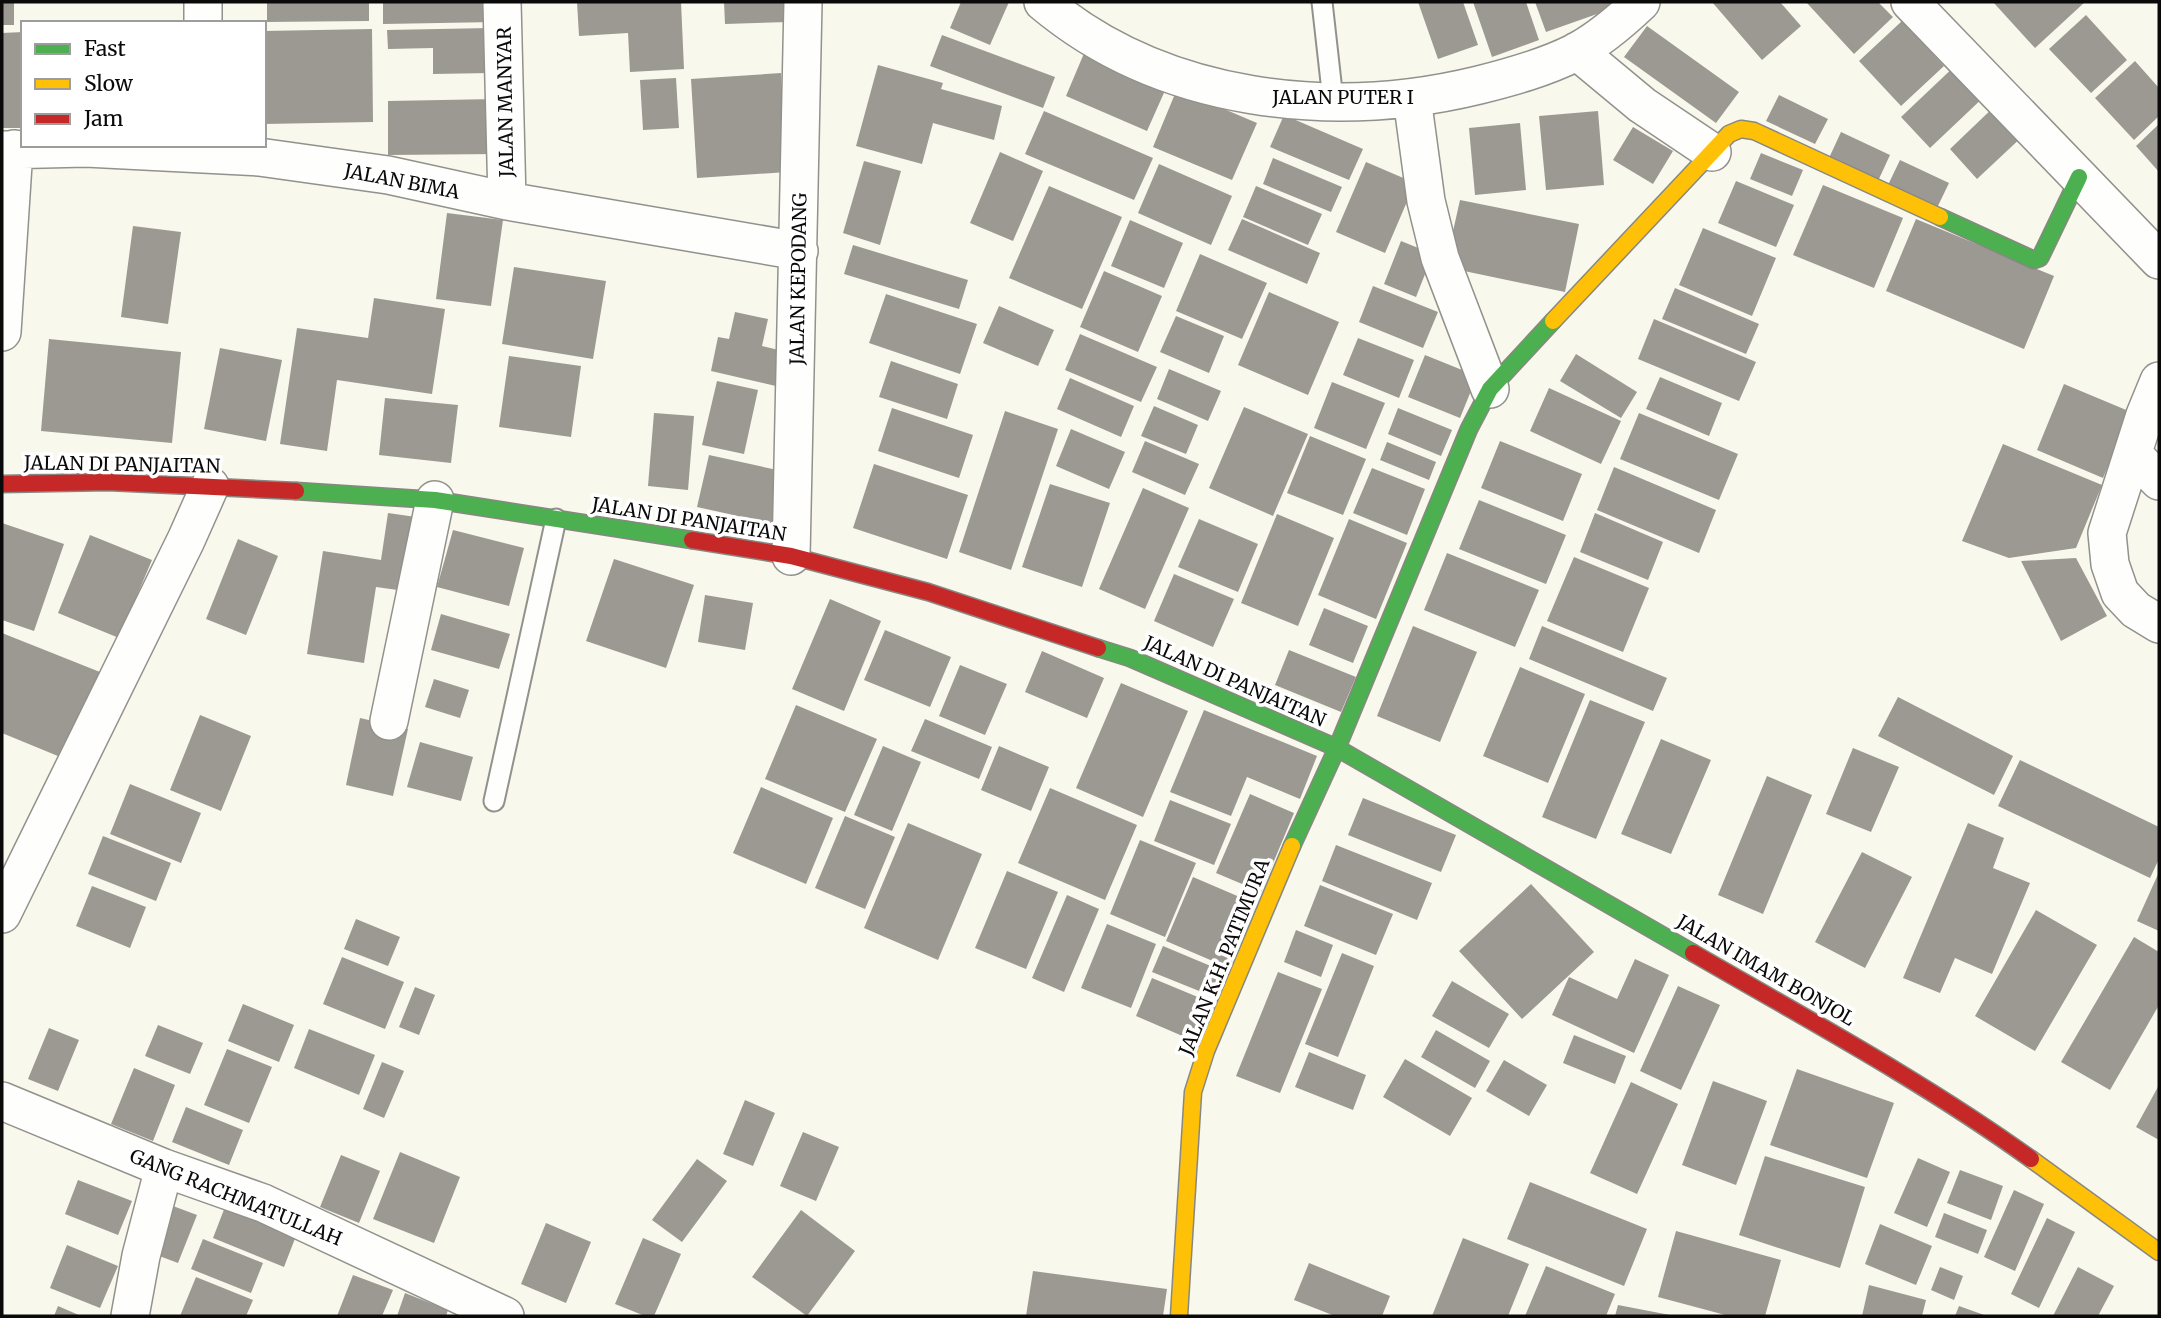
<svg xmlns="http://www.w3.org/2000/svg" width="2161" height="1318" font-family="Merriweather,serif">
  <rect width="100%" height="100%" fill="#f9f8ed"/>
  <path fill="#9c9993" d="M2,2H14V25H2Z
    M267,2H369V21L267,22Z
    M383,2H496V22L383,24Z
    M577,2H681L684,69L630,72L628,33L579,36Z
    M724,2H788V22L725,24Z
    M961,2H1009L990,45L950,28Z
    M1418,2H1463L1478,45L1438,59Z
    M1473,2H1526L1539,40L1492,57Z
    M1535,2H1631L1546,32Z
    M1712,2H1780L1801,26L1762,60Z
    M1806,2H1878L1893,17L1854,54Z
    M1993,2H2085L2035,48Z
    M2086,15L2127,60L2091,93L2049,49Z
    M1902,21L1944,66L1901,106L1859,61Z
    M1647,26L1739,92L1716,123L1624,57Z
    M490,28L491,73L433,74V48L388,49L387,30Z
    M372,29L373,122L264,124V31Z
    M23,32V128H2V33Z
    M942,35L1055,77L1043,108L930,66Z
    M1085,51L1167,86L1147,131L1066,96Z
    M2135,61L2159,88V116L2134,140L2095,98Z
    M1958,63L1987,94L1930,148L1901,117Z
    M878,65L943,83L941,89L1002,106L994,140L933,123L922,164L856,146Z
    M781,73L787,172L697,178L691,79Z
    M676,78L679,128L643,130L640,80Z
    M1177,89L1257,123L1232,180L1153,147Z
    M1779,95L1828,119L1815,144L1766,121Z
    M496,99L497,154L388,155V101Z
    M1997,104L2025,134L1977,179L1950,149Z
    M1044,111L1153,158L1134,200L1025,154Z
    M1598,111L1604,185L1546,190L1539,116Z
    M1284,115L1363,149L1349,180L1270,147Z
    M1520,123L1526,190L1475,195L1469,128Z
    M2159,124V172L2136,146Z
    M1633,127L1673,151L1653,184L1613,160Z
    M1841,132L1890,155L1878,181L1829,158Z
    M1000,152L1043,171L1013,241L970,223Z
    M1761,153L1803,170L1792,196L1750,179Z
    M1273,158L1342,187L1331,212L1263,184Z
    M1900,160L1949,183L1937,208L1888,185Z
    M864,161L901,171L880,245L843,233Z
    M1366,162L1415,183L1385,253L1336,232Z
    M1159,164L1232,196L1211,245L1138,213Z
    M1736,181L1794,205L1776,247L1718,223Z
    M1823,185L1903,218L1874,288L1793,255Z
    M1049,186L1122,217L1082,309L1009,278Z
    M1256,186L1322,214L1308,245L1243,217Z
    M1460,200L1579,224L1565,292L1445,267Z
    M447,213L503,220L491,306L436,299Z
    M1242,219L1320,253L1307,284L1228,250Z
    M1916,219L2054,276L2024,349L1886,291Z
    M1130,220L1183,243L1164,288L1111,266Z
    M133,226L181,232L168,324L121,317Z
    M1703,228L1776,258L1752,316L1679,285Z
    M1401,241L1433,254L1416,297L1384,284Z
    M853,245L968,280L959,309L844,274Z
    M1200,254L1267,283L1242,339L1176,311Z
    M514,267L606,281L593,359L502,344Z
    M1104,271L1162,296L1138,352L1080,327Z
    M1373,286L1438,312L1423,348L1359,322Z
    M1675,288L1759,324L1746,354L1662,319Z
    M1269,292L1339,322L1308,395L1238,365Z
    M886,294L977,324L960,374L869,343Z
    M374,298L445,309L432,394L337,380L327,451L280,444L297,328L368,338Z
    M999,306L1054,330L1038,366L983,343Z
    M735,312L768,319L762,346L787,352L780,387L711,371L718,337L729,339Z
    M1176,316L1224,336L1209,373L1160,352Z
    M1654,319L1756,362L1739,401L1638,359Z
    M1080,334L1157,367L1141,402L1065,370Z
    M1358,338L1414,360L1399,398L1343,375Z
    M49,339L181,352L172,443L41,431Z
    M220,348L282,360L266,441L204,429Z
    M1576,354L1637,392L1621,418L1560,381Z
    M1425,355L1477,376L1460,418L1408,397Z
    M509,356L581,366L571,437L499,427Z
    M891,361L958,384L947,419L879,397Z
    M1169,369L1221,391L1208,421L1157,399Z
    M1660,377L1722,403L1709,436L1646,409Z
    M1070,378L1134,406L1121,437L1057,409Z
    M717,381L758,390L744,454L702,445Z
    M1332,382L1385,403L1366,449L1314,428Z
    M2064,384L2131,412L2103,478L2037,450Z
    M1549,388L1621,421L1601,464L1530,431Z
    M385,398L458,405L451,463L379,455Z
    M1154,406L1198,425L1186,454L1141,436Z
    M1244,407L1308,434L1273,516L1209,488Z
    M892,408L973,435L959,478L878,451Z
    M1398,408L1452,430L1441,456L1388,434Z
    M1005,411L1058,429L1011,570L959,552Z
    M654,413L694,416L688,490L648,486Z
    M1639,413L1738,454L1719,500L1620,459Z
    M1071,429L1125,452L1109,489L1056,466Z
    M1310,436L1366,459L1343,515L1287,493Z
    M1145,441L1199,464L1185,495L1132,472Z
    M1500,441L1582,474L1563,521L1481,488Z
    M1387,442L1436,462L1429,480L1380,460Z
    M2003,444L2102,485L2076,548L2009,558L1962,541Z
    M709,455L791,473L779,525L697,507Z
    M874,464L968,495L947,559L853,528Z
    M1614,467L1716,510L1699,553L1597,510Z
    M1372,468L1425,489L1407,535L1353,513Z
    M1050,484L1110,503L1082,587L1022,567Z
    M1143,488L1189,508L1145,609L1099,589Z
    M1479,500L1566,535L1546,584L1459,549Z
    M388,513L423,518L412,592L376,587L364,663L307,654L323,551L381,560Z
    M1595,513L1663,542L1648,580L1580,552Z
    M1277,514L1334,538L1298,626L1241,603Z
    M1199,519L1258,544L1238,592L1178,567Z
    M1349,519L1407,543L1376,619L1318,595Z
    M2,523L64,544L34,631L2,620Z
    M453,530L524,548L509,606L437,587Z
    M90,535L152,560L119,638L58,613Z
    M238,539L278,556L246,635L206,619Z
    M1447,553L1539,590L1515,647L1424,610Z
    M1574,557L1649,588L1623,652L1547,621Z
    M2076,558L2107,616L2061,641L2021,561Z
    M614,559L694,585L666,668L586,641Z
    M1174,574L1234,599L1213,647L1154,621Z
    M705,595L753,603L745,650L698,642Z
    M830,599L881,621L844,711L792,689Z
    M1324,608L1368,626L1353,663L1309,645Z
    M441,614L510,634L499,669L431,650Z
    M1413,626L1477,652L1440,742L1377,716Z
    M1542,626L1667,678L1653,711L1529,659Z
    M885,630L951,657L930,707L864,680Z
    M2,633L105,674L70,761L2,733Z
    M1289,650L1356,677L1341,712L1275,685Z
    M1042,651L1104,678L1087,718L1025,692Z
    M960,665L1007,684L985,735L939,716Z
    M1520,667L1585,694L1548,783L1483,756Z
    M434,679L469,690L460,718L425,707Z
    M1121,683L1188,711L1143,817L1076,788Z
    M1898,697L2013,756L1994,795L1878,736Z
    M1590,700L1645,722L1596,839L1542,817Z
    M796,705L877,739L845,812L765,779Z
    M1204,710L1317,756L1300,799L1247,777L1231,816L1170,792Z
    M200,715L251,736L221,811L170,790Z
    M360,718L408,729L393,796L346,785Z
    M925,719L992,747L979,779L911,751Z
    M1661,739L1711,760L1671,854L1621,834Z
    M420,742L473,757L461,801L407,787Z
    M883,746L921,762L892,831L854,815Z
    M999,746L1049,767L1031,811L981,790Z
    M1853,748L1899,767L1871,832L1826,814Z
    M2020,760L2159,827V859L2150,878L1998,806Z
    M1767,776L1812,795L1763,914L1718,895Z
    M130,784L201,813L181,863L110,834Z
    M761,787L833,818L806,884L733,853Z
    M1050,788L1137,825L1105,900L1018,863Z
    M1250,794L1294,813L1261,892L1216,873Z
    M1363,798L1456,835L1441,872L1348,835Z
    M1170,800L1231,824L1214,865L1154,841Z
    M845,816L895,837L865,909L815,888Z
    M908,823L982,854L938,960L864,928Z
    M1968,823L2004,838L1993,868L2030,883L1992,974L1955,958L1940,993L1903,978Z
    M103,836L171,863L156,901L88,874Z
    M1140,840L1196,863L1165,937L1110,914Z
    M1336,845L1432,883L1417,920L1322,881Z
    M1862,852L1912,877L1865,968L1815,942Z
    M1007,871L1058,892L1026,969L975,948Z
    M2159,872V931L2137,921Z
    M1193,877L1256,904L1229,968L1166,941Z
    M1531,884L1594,952L1522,1019L1459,951Z
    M1320,885L1393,914L1376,955L1304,926Z
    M92,886L146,907L130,948L76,926Z
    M1067,895L1099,909L1064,992L1032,978Z
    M2036,910L2097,945L2035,1051L1975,1016Z
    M356,919L400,937L388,966L344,949Z
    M1107,924L1156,944L1131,1008L1081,988Z
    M1296,930L1333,945L1321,977L1284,962Z
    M2134,937L2159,952V1005L2110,1090L2061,1062Z
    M1163,946L1225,972L1214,997L1152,972Z
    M1342,953L1374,966L1338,1057L1305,1044Z
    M342,957L404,982L385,1029L323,1004Z
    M1635,959L1669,975L1634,1053L1552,1015L1569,977L1617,999Z
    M1278,972L1322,989L1280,1093L1236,1076Z
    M1152,978L1217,1005L1201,1044L1136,1016Z
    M1452,981L1509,1014L1489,1048L1432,1016Z
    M1678,986L1720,1005L1681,1090L1640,1071Z
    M415,987L435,995L419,1035L399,1027Z
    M243,1004L294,1025L279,1062L228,1041Z
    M158,1025L203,1043L190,1074L145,1056Z
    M49,1028L79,1040L58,1091L28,1079Z
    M309,1029L375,1055L359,1095L294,1068Z
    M1436,1030L1490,1061L1475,1088L1421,1057Z
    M1574,1035L1626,1056L1615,1084L1563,1063Z
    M227,1049L272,1067L249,1123L204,1105Z
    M1309,1052L1366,1075L1353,1110L1295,1087Z
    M1405,1059L1472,1098L1450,1136L1383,1097Z
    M1504,1060L1547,1085L1529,1116L1486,1091Z
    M382,1062L404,1071L384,1118L363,1109Z
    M134,1068L175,1085L153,1141L111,1124Z
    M1797,1069L1894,1103L1867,1178L1770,1145Z
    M1713,1081L1767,1101L1736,1185L1682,1165Z
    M1631,1082L1678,1104L1637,1194L1590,1173Z
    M2159,1085V1140L2136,1127Z
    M745,1100L775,1113L753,1166L723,1154Z
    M186,1107L243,1130L229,1165L172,1142Z
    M803,1132L839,1147L816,1201L780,1186Z
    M400,1152L460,1177L434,1243L373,1219Z
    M341,1155L380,1171L359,1223L320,1207Z
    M1765,1156L1865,1187L1840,1268L1739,1235Z
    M1918,1158L1950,1172L1927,1227L1894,1213Z
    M697,1159L727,1181L682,1242L652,1220Z
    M1960,1170L2003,1186L1991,1220L1947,1203Z
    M78,1180L132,1201L118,1235L65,1214Z
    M1530,1182L1647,1229L1624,1286L1507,1239Z
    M2014,1190L2044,1204L2015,1271L1984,1257Z
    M230,1194L301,1223L284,1267L213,1238Z
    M173,1206L197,1215L178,1263L154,1254Z
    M801,1210L855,1251L807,1316L752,1277Z
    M1944,1213L1987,1230L1978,1254L1935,1237Z
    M2047,1218L2075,1232L2039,1308L2011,1294Z
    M546,1223L591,1242L566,1303L521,1284Z
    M1880,1224L1932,1246L1916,1285L1865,1264Z
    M1676,1231L1781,1260L1765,1316H1729L1658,1297Z
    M643,1238L681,1254L654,1316H645L615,1304Z
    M1463,1238L1529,1264L1508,1316H1432Z
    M203,1239L263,1263L251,1293L191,1269Z
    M67,1245L118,1266L100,1308L50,1288Z
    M1309,1263L1390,1296L1382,1316H1335L1294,1300Z
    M1546,1266L1615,1294L1606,1316H1525Z
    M1940,1267L1963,1276L1954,1300L1931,1290Z
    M2078,1267L2114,1286L2098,1316H2053Z
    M1033,1271L1167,1289L1163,1316H1026Z
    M353,1275L393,1290L382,1316H337Z
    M196,1277L253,1300L246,1316H180Z
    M1869,1285L1926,1300L1922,1316H1862Z
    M405,1293L448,1310L446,1316H397Z
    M1618,1305L1670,1315V1316H1615Z
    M58,1306L81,1316H54Z
    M1959,1306L1987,1316H1955Z"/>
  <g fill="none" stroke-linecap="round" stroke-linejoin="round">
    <defs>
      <path id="lane" d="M1322,2L1333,100
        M494,801L556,519"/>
      <path id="street" d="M502,2L507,201
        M1043,2C1162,102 1332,121 1479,85C1511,77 1544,68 1574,53C1599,40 1621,21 1641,2
        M1910,2L2159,260
        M203,23V2
        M1577,51L1642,105L1712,152
        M1412,98L1426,201L1440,258L1490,389
        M2,150L86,148L259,157L388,175L507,201L799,251
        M2,332L14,149
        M2159,381L2145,415L2107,533L2110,564L2120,593L2136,610L2159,624
        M2133,454L2159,481
        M791,556L803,2
        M389,721L435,500
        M2,914L186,540L210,486
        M2,1101L164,1168L263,1203L505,1316
        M130,1316L141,1256L164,1168"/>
      <path id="fast" d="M1940,217L2034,260L2040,258L2079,177
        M296,491L435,500L692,540
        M1098,648L1130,658L1337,748L1693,953
        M1292,846L1337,748L1469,429L1490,389L1553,321"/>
      <path id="slow" d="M1553,321L1729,134L1741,129L1754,131L1940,217
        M2031,1159L2159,1252
        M1179,1316L1193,1092L1206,1051L1292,846"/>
      <path id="jam" d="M2,484L108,482L296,491
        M692,540L791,556L928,592L1098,648
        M1693,953C1807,1019 1924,1082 2031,1159"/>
    </defs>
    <use href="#lane" stroke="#92918c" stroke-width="23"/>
    <use href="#street" stroke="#92918c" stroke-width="40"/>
    <use href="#fast" stroke="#888883" stroke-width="19"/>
    <use href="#slow" stroke="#888883" stroke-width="19"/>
    <use href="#jam" stroke="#888883" stroke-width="19"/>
    <use href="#lane" stroke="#fefefc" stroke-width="19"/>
    <use href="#street" stroke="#fefefc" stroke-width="37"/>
    <use href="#fast" stroke="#4caf50" stroke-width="16"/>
    <use href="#slow" stroke="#ffc107" stroke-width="16"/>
    <use href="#jam" stroke="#c62828" stroke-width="16"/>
  </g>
  <g text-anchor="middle" stroke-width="7" stroke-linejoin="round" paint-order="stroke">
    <g font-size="19" fill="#0a0a0a" stroke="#fff">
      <text x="1343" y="104">JALAN PUTER I</text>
      <text transform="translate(505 102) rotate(-91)" y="7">JALAN MANYAR</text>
      <text transform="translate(402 181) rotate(11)" y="7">JALAN BIMA</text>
      <text transform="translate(798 279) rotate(-89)" y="7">JALAN KEPODANG</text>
      <text transform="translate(122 464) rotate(1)" y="7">JALAN DI PANJAITAN</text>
      <text transform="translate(689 519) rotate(9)" y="7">JALAN DI PANJAITAN</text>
      <text transform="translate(1235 681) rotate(24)" y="7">JALAN DI PANJAITAN</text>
      <text transform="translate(1224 957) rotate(-68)" y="7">JALAN K.H. PATIMURA</text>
      <text transform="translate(1766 970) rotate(30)" y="7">JALAN IMAM BONJOL</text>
      <text transform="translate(236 1197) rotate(22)" y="7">GANG RACHMATULLAH</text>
    </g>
  </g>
  <rect width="2161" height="1318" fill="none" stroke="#0a0a0a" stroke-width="7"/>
  <rect x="21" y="21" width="245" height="126" fill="#ffffff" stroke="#9d9d9d" stroke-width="2"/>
  <rect x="35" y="44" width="35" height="10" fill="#4caf50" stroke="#9d9d9d" stroke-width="2"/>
  <text x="84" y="56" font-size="21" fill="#0a0a0a">Fast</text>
  <rect x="35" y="79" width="35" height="10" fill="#ffc107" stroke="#9d9d9d" stroke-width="2"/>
  <text x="84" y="91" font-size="21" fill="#0a0a0a">Slow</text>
  <rect x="35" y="114" width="35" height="10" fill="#c62828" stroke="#9d9d9d" stroke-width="2"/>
  <text x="84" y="126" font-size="21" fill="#0a0a0a">Jam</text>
</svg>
